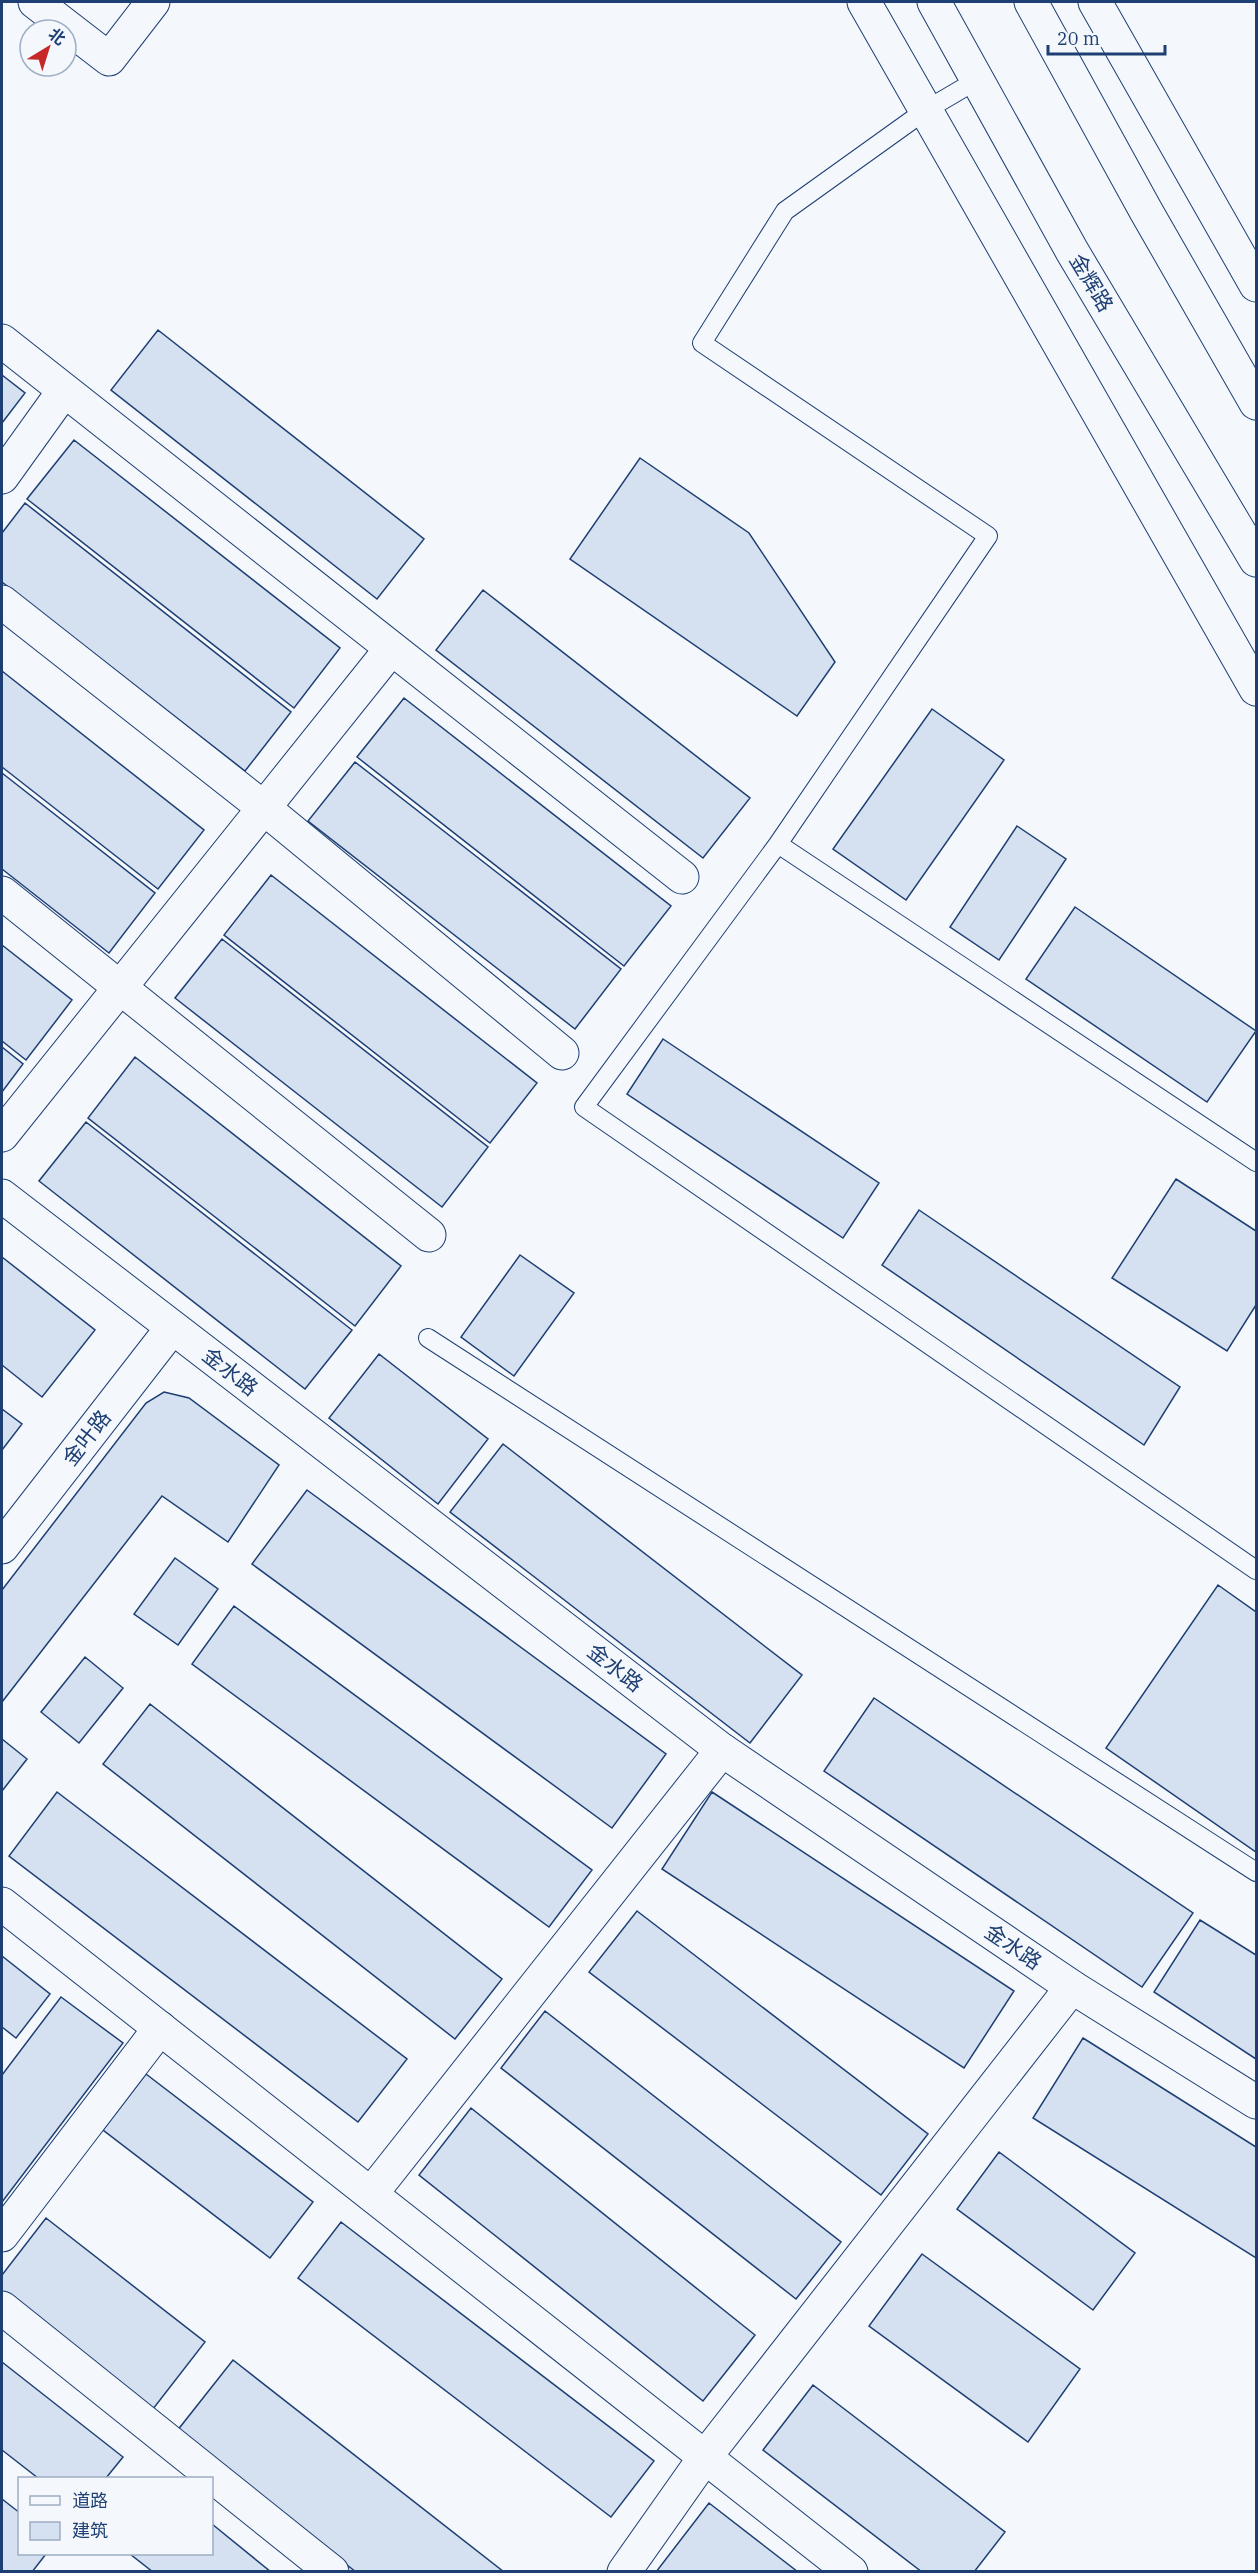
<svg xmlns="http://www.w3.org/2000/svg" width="1258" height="2573" font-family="'IBM Plex Serif','Noto Sans SC',serif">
  <rect width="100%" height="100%" fill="#f4f7fb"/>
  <path fill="#d5e0f0" stroke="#1d3f73" stroke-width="1.5" d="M158,330L424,539L377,599L111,390Z
    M2,375L25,393L2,423Z
    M74,440L340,648L294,708L27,499Z
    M640,458L749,533L835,662L797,716L570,559Z
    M25,503L291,712L245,771L2,582V533Z
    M483,590L750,798L703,858L436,650Z
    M2,671L204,830L158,889L2,767Z
    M404,698L671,906L624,966L357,757Z
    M932,709L1004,760L906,900L833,849Z
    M355,762L621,969L575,1029L308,821Z
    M2,773L155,893L109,953L2,869Z
    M1017,826L1066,859L999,960L950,927Z
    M271,875L537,1083L490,1143L224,935Z
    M1075,907L1256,1031L1207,1102L1026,979Z
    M222,939L488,1147L442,1207L175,998Z
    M2,945L72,1000L26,1060L2,1041Z
    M663,1039L879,1183L843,1238L627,1094Z
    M2,1047L23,1064L2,1092Z
    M135,1057L401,1266L355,1326L88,1118Z
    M86,1122L352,1330L305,1389L39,1181Z
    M1176,1179L1256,1231V1305L1227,1351L1112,1278Z
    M919,1210L1180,1387L1144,1445L882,1265Z
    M520,1255L574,1293L514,1376L461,1337Z
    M2,1257L95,1330L42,1397L2,1365Z
    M379,1354L488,1439L438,1504L329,1418Z
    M164,1392L189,1398L279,1465L228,1542L162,1496L2,1702V1590L146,1403Z
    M2,1409L22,1424L2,1450Z
    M503,1444L802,1675L750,1743L450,1512Z
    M307,1490L666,1754L612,1828L252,1564Z
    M175,1558L218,1589L178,1645L134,1614Z
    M1218,1585L1256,1612V1852L1106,1748Z
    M234,1606L592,1870L549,1927L192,1664Z
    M85,1657L123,1688L79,1743L41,1712Z
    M874,1698L1193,1913L1142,1987L824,1771Z
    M150,1704L502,1979L455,2039L103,1764Z
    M2,1739L27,1759L2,1791Z
    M57,1792L407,2059L358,2122L9,1856Z
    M712,1792L1014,1991L964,2068L662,1869Z
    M637,1911L928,2134L881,2195L589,1972Z
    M1200,1920L1256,1955V2059L1154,1992Z
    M2,1956L50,1994L16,2038L2,2027Z
    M61,1997L123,2043L2,2202V2075Z
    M545,2011L841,2242L796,2299L501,2068Z
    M1083,2038L1256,2147V2258L1033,2118Z
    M146,2074L313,2202L270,2258L103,2130Z
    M471,2108L755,2335L703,2401L419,2175Z
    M999,2152L1135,2253L1093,2310L957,2209Z
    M46,2218L205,2342L153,2409L2,2291V2275Z
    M341,2222L654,2461L611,2517L298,2278Z
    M922,2254L1080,2369L1028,2442L869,2326Z
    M233,2360L504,2572H356L177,2431Z
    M2,2362L123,2457L106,2478H38L2,2450Z
    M813,2385L1005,2532L974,2572H922L763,2450Z
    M2,2499L20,2513V2554H46L32,2572H2Z
    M709,2503L798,2572H656Z
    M212,2524L271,2572H153L130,2554H212Z"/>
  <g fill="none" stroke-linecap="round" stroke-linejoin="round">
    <defs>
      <path id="lane" d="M977,80L926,110L785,211L702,343L988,536L778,844L1256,1162
        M778,844L584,1107L1256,1570
        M428,1338L1256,1872"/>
      <path id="street" d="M35,2L109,59L153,2
        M2,341L682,877
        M2,477L63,392
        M2,602L264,808L562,1053
        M2,893L429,1235
        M2,1135L391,649
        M371,2194L722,1750
        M2,2235L160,2028
        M2,2308L332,2572
        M624,2572L705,2457L1072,1987"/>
      <path id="secondary" d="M864,2L1256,689
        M1095,2L1256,285
        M2,1196L722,1750L1072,1987L1256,2102
        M2,1547L172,1328
        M2,1904L851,2572"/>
      <path id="primary" d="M934,2L1072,251L1256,560
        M1031,2L1146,211L1256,403"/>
    </defs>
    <use href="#lane" stroke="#1d3f73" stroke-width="20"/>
    <use href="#street" stroke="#1d3f73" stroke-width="35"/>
    <use href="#secondary" stroke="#1d3f73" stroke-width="35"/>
    <use href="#primary" stroke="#1d3f73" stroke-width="35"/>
    <use href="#lane" stroke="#f4f7fb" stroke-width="18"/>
    <use href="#street" stroke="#f4f7fb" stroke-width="33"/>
    <use href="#secondary" stroke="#f4f7fb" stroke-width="33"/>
    <use href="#primary" stroke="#f4f7fb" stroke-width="33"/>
  </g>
  <g text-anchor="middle" stroke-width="4.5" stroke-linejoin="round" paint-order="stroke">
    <g font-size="21" fill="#1d3f73" stroke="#f4f7fb">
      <text transform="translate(1091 283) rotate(59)" y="7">金辉路</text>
      <text transform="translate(230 1372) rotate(38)" y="7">金水路</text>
      <text transform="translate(87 1438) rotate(-52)" y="7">金叶路</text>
      <text transform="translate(615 1668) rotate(38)" y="7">金水路</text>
      <text transform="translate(1013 1947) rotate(34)" y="7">金水路</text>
    </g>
  </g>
  <rect width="1258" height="2573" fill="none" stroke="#1d3f73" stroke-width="6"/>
  <rect x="18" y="2477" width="195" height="78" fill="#f4f7fb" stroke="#9eadc5" stroke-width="1.5"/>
  <rect x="30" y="2496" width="30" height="9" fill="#f4f7fb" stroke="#9eadc5" stroke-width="1.5"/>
  <text x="72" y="2507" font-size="18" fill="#1d3f73">道路</text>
  <rect x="30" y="2522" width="30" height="18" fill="#d5e0f0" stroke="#9eadc5" stroke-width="1.5"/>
  <text x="72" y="2537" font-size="18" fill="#1d3f73">建筑</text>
  <g transform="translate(48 48) rotate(38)"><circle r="28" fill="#f4f7fb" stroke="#9eadc5" stroke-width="1.5"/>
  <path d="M0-4.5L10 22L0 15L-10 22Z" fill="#c62828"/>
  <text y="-9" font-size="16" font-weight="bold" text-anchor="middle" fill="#1d3f73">北</text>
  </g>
  <path d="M1048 45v9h117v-9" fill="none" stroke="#1d3f73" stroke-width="3"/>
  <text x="1057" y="45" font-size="18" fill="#1d3f73" stroke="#f4f7fb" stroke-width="4.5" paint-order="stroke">20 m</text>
</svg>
